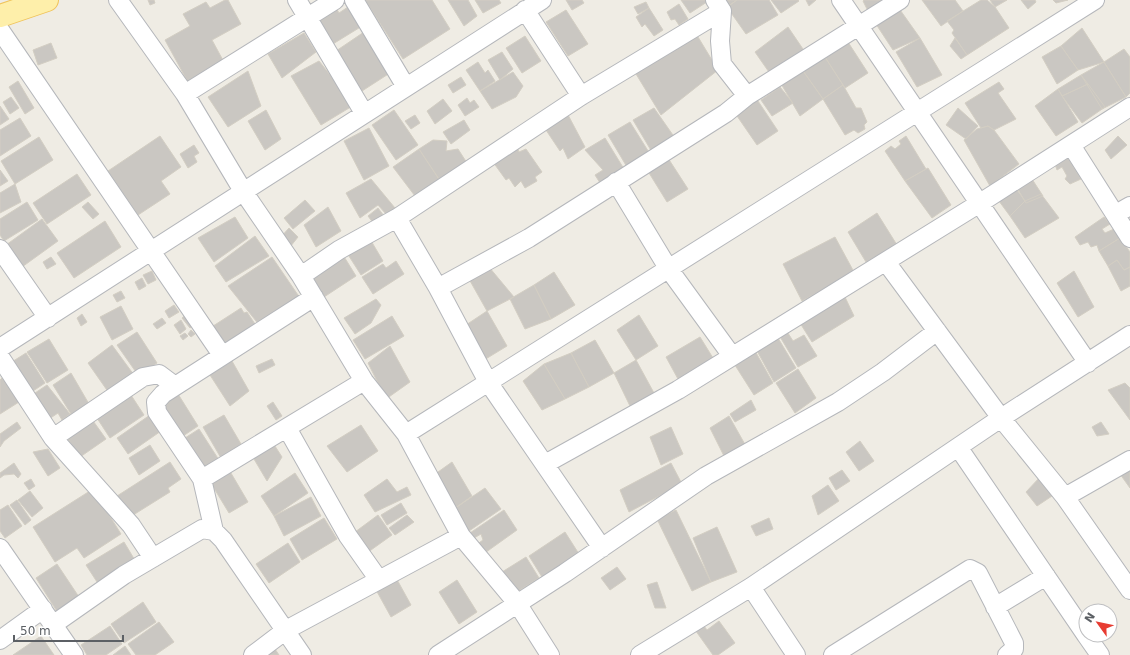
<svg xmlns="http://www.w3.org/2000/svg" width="1130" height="655" font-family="'DejaVu Sans',sans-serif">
  <rect width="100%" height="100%" fill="#efece4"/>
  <path fill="#cac7c2" stroke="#d3cec3" d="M148,0H154L155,3L150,5Z
    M225,0H228L241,24L212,40L225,64L189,84L165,40L190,26L183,14L206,2L210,8Z
    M365,0H432L450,29L403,59Z
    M448,0H468L477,16L464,26Z
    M475,0H499L501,3L483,13Z
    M566,0H582L584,3L572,10Z
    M681,0H710L690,13Z
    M723,0H737L727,7Z
    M737,0H769L778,15L746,34L727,7Z
    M771,0H798L799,1L781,13Z
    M806,0H816L809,6Z
    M864,0H884L868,11L863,1Z
    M922,0H955L963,11L941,26Z
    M981,0H987L995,7L1009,28L967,55L952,33L954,30L947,21Z
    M990,0H1007L995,7Z
    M1021,0H1035L1036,2L1028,9Z
    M1053,0H1068L1056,3Z
    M646,2L649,8L638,14L634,7Z
    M354,3L367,23L328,47L312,21L335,6L339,13Z
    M679,4L688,19L679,25L675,19L671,20L667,12Z
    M898,7L920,38L893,50L874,21Z
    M649,8L663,30L654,36L645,24L642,27L636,17Z
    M566,10L588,44L568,56L546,22Z
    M788,27L805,52L771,75L755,52Z
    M1082,28L1104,62L1078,70L1061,46Z
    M367,30L393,71L362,91L336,51Z
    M695,32L718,70L661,115L633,69Z
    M304,33L316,52L282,78L268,54Z
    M525,36L541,61L522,73L506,48Z
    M920,38L942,75L917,87L896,52Z
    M955,38L967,55L961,59L950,46Z
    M846,39L868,73L845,88L823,54Z
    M51,43L57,58L38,65L33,50Z
    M1061,46L1078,70L1057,84L1042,57Z
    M1124,49L1130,57V93L1126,97L1104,62Z
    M502,52L513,69L500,80L488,60Z
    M823,54L843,85L823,99L801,68Z
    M319,61L354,105L321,125L291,76Z
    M478,62L485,73L488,70L495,81L480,91L466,70Z
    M1104,62L1126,97L1102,109L1081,75Z
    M801,68L823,99L800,116L780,82Z
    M248,71L261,106L228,127L208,97Z
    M513,72L523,86L516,97L492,109L480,91Z
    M1081,75L1088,84L1062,96L1058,89Z
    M461,77L466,85L453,93L448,85Z
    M18,81L34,108L25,114L9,87Z
    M999,82L1004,89L998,93L1016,119L994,130L988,126L981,128L965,103Z
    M1088,84L1105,107L1082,123L1062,96Z
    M843,85L856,108H861L867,122L864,125L865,129L858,133L854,130L845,135L823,99Z
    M780,87L793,103L772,116L761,100Z
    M1058,89L1078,122L1056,136L1035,106Z
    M11,97L19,108L10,114L3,102Z
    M467,98L470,103L474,100L479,107L465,116L458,105Z
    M756,98L778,131L757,145L735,113Z
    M443,99L452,111L435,124L427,111Z
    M0,106L9,119L0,125Z
    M654,108L675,138L652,152L633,120Z
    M958,108L978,126L966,139L946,125Z
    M266,110L281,139L265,150L248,121Z
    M394,110L418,145L396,160L372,125Z
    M567,113L585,147L568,159L563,148L560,151L544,127Z
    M415,115L420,123L411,129L405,121Z
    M20,118L31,136L0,156V130Z
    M464,120L470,130L451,144L443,132Z
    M630,122L650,154L627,167L608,135Z
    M988,126L994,130L1019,164L990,186L964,140L977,129Z
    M369,128L389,166L364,180L344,141Z
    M160,136L181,167L161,181L170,194L138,215L108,171Z
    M906,136L926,169L905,181L885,151L891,146L895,149L901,144L899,141Z
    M1118,136L1127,145L1111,159L1105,150Z
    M39,137L53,160L15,184L1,161Z
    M605,138L624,169L602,186L595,175L603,170L585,150Z
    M433,140L447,141L446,151L458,149L467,163L440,181L419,149Z
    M194,145L199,153L194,156L197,162L188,168L180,154Z
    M517,147L519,152L526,149L542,172L535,177L537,181L525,188L521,181L515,187L509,178L506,180L493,162Z
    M419,149L439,179L415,196L393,167Z
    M666,155L688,189L667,202L646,168Z
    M1066,155L1081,179L1070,184L1065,179L1067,176L1062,167L1057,170L1055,164Z
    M928,168L951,205L932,218L905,181Z
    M0,170L8,181L0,186Z
    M77,174L91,195L47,224L33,203Z
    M1030,176L1043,196L1026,203L1014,183Z
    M371,179L395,208L386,214L378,205L360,218L346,193Z
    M15,184L21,202L0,213V193Z
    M1013,184L1025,201L1010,216L996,197Z
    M1041,194L1059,218L1025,238L1010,216L1025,201Z
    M305,200L315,211L293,229L284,218Z
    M27,202L38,220L4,241L0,235V219Z
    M88,202L99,214L93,219L82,207Z
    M328,207L341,231L316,247L304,225Z
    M378,208L384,216L374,224L368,216Z
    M877,213L897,245L866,262L848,232Z
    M235,217L248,238L214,262L198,238Z
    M1104,217L1110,224L1102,229L1105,233L1114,229L1120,238L1099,251L1097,245L1091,247L1088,242L1080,245L1075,237Z
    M42,219L58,241L22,267L6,245Z
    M105,221L121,247L74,278L57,253Z
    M289,228L298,237L290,247L280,238Z
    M255,236L269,256L226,282L215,266Z
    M835,237L854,272L802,301L783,264Z
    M1120,238L1130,252V267L1124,270L1117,260L1108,266L1099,251Z
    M370,239L383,261L361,275L347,253Z
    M343,255L356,276L324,297L310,276Z
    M51,257L56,264L47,269L43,262Z
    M272,257L300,298L260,326L228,286Z
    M1117,260L1124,270L1130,267V286L1121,291L1108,266Z
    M396,261L404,274L373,294L362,277L383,264L386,268Z
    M489,267L514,297L487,311L469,279Z
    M152,271L156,280L148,284L143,275Z
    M1074,271L1094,307L1078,317L1057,283Z
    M554,272L575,305L551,319L534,285Z
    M142,278L146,286L139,290L135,282Z
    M534,285L551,319L525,329L510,299Z
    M121,291L125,298L117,302L113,295Z
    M844,295L854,316L812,342L800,323Z
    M376,299L381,305L371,323L355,334L344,318Z
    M174,305L179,312L169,318L165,311Z
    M121,306L133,329L112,340L100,317Z
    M241,308L244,313L247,312L257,327L224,349L210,328Z
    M487,311L507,346L484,360L466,325Z
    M189,312L197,322L190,328L182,318Z
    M82,314L87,322L81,326L77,318Z
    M639,315L658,346L636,360L617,330Z
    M392,316L404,336L365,359L353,340Z
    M162,318L166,323L157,329L153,324Z
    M181,320L186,329L180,334L174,325Z
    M191,330L195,334L191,337L188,334Z
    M786,330L793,341L804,335L817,356L798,367L779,335Z
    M137,332L157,363L138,375L117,345Z
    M185,333L188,336L183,340L180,336Z
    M775,333L796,368L774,382L756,349Z
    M700,337L713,358L678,379L666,357Z
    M49,339L68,370L47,383L27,352Z
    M595,340L614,373L589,387L571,353Z
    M112,345L134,375L109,393L88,363Z
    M390,346L410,382L386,399L368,363Z
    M754,349L773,383L754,395L733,362Z
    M26,353L45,383L27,395L7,365Z
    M571,353L589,387L565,399L544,364Z
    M272,359L275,365L259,373L256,366Z
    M636,360L654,393L630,406L614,373Z
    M232,361L249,391L230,406L210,375Z
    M544,364L565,399L542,410L523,381Z
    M798,369L816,398L795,413L776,383Z
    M71,373L89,404L71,414L53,385Z
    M2,378L19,402L0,414V380Z
    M1125,383L1130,388V420L1108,390Z
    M47,385L70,414L62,420L58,413L49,419L29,397Z
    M129,392L144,415L110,438L95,415Z
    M178,394L198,426L180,438L161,406Z
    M751,400L756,410L735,422L730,414Z
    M273,402L282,416L276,420L267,406Z
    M150,415L161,431L128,454L117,438Z
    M224,415L241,444L221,458L203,427Z
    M729,416L747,448L725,458L710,428Z
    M91,418L106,439L80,457L66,436Z
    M17,422L21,428L4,441L0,447V434Z
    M1101,422L1109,434L1097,436L1092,427Z
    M361,425L378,451L347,472L327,446Z
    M671,427L683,454L661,465L650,437Z
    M199,429L219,460L202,471L182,440Z
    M860,441L874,461L859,471L846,452Z
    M273,443L282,457L267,481L251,454Z
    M150,445L160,461L139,475L129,458Z
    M48,449L60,468L48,476L33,452Z
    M170,462L181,479L168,488L170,492L130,517L117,496Z
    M452,462L472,496L451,511L431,477Z
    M14,463L21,474L18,478L14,474L4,475L0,478V473Z
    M671,463L682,484L629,512L620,490Z
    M228,468L248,502L229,513L209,480Z
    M1130,469V488L1120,474Z
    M842,470L850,481L836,490L829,478Z
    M295,473L308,493L274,516L261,496Z
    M1041,476L1055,494L1037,506L1026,492Z
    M31,479L35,486L29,490L24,483Z
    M387,479L397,492L407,487L411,495L375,512L364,495Z
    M828,485L839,501L818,515L812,496Z
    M485,488L501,509L469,531L451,511Z
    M93,489L121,534L84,558L77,548L55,562L33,527Z
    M30,491L43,508L32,517L18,500Z
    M311,497L321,516L284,536L274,516Z
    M17,500L31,520L25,525L10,505Z
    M401,503L407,513L387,525L381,515Z
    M8,505L22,526L5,538L0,531V510Z
    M504,510L517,530L482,555L476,545L483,540L481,534L474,538L470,533Z
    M676,510L711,582L692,591L657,519Z
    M378,515L392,535L364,555L351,535Z
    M407,515L414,522L395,535L389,528Z
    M324,518L337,539L302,560L290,539Z
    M769,518L773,529L756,536L751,526Z
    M717,527L737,572L711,582L693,538Z
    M565,532L579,554L542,577L529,556Z
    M124,542L136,562L99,585L86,565Z
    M288,543L300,562L269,583L256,564Z
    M526,557L539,578L515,593L502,572Z
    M57,564L81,600L58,613L36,578Z
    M617,567L626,579L610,590L601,578Z
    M395,576L411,605L391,617L375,588Z
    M457,580L477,612L459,624L439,592Z
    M657,582L666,608H655L647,585Z
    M143,602L156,622L124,643L111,624Z
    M719,621L735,643L718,655H713L693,627L701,622L707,630Z
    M159,622L174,642L155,655H136L128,644Z
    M110,626L122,644L106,655H87L81,645Z
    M41,636L54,655H13Z
    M125,646L131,655H113Z
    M275,649L279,655H267Z"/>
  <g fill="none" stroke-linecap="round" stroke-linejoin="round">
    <defs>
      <path id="minor" d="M118,0L185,94L243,191L301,276L364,381L406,434L461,536L517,603L550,655
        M297,0L364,113
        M354,0L406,87
        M715,0L722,11L720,41L722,64L747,96
        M841,0L1088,363
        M525,10L581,96
        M0,30L222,355
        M185,94L335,0
        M1071,145L1130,238
        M616,182L668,268L732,356
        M1116,214L1130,206
        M397,218L438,288L488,382L602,548
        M0,249L48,318
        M886,262L1001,418L1065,497L1130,590
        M301,276L339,250L397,218L581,96L722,11
        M438,288L529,238L726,113L747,96L900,0
        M0,348L542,0
        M0,357L53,438L131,525L153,558
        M287,428L348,536L379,580
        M406,434L1095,0
        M53,438L143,377L159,374L175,386
        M958,447L1086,635
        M545,464L678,390L980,203L1130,107
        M202,479L157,412L156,402L163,394L314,297
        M1065,497L1130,460
        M214,531L202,479L364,381
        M0,548L74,655
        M751,587L796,655
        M995,607L1046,576
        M54,624L124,575L202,529L214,531L223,540L302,655
        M1086,635L1100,655
        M0,640L43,609
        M253,655L286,630L461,536
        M438,655L565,573L706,476L838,402L883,372L937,331
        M640,655L751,587L1001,418L1130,335
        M833,655L970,569L978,573L1014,643V649L1007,655"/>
      <path id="major" d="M0,16L47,0"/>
    </defs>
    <use href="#minor" stroke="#b5b7bb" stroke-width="20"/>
    <use href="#major" stroke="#f0c45c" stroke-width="24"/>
    <use href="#minor" stroke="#fff" stroke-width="18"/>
    <use href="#major" stroke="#feefaa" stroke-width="22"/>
  </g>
  <g transform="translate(1098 623) rotate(303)"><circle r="19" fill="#ffffff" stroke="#bebfc1"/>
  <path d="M0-3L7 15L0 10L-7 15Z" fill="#e73c32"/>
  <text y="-6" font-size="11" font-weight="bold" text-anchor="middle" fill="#5c6065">N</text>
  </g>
  <path d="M14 635v6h109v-6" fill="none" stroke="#5c6065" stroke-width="2"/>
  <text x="20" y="635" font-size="12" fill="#5c6065" stroke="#ffffff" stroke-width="3" paint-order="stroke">50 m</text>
</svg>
